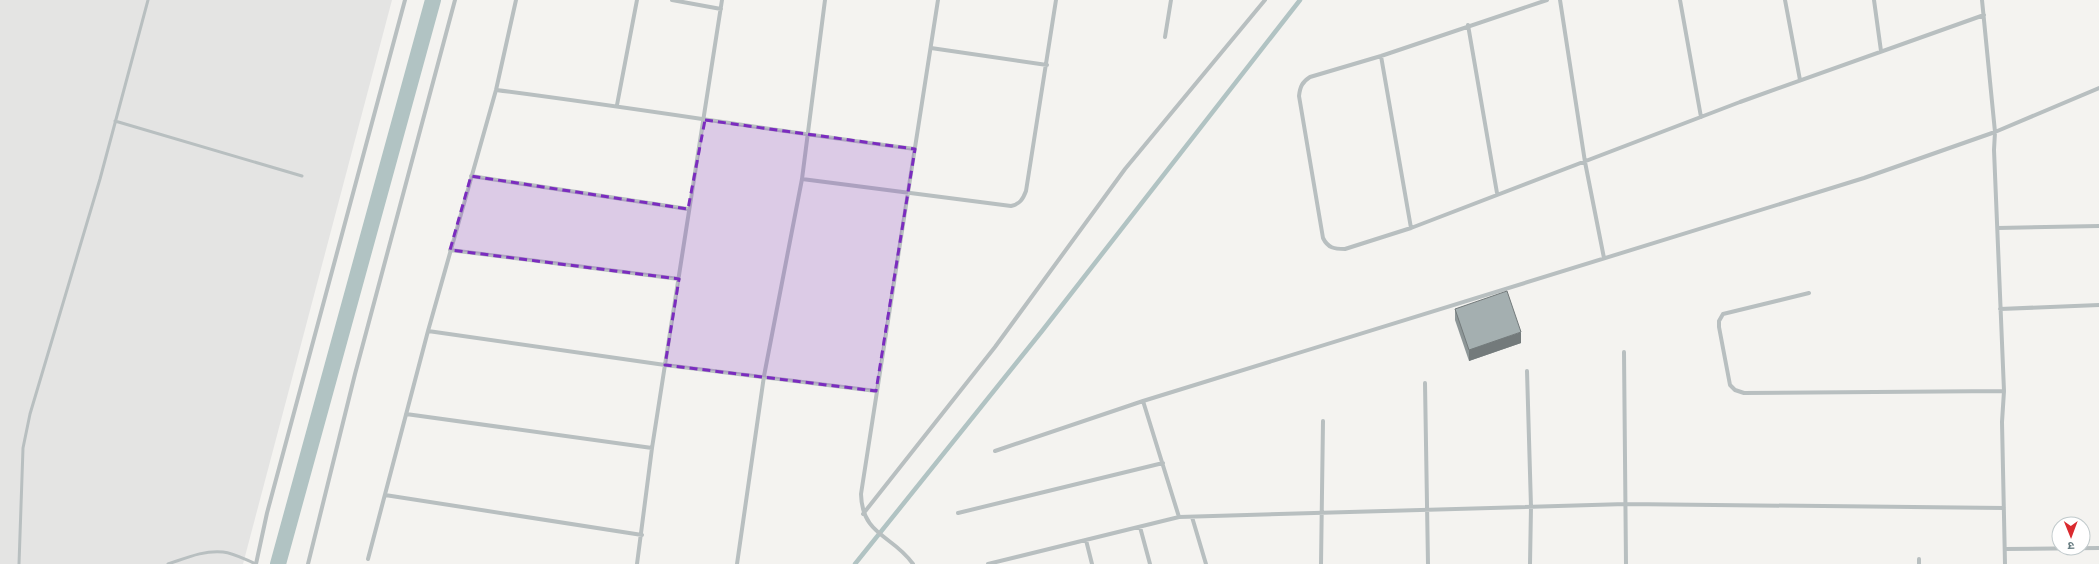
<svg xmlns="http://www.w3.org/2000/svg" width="2099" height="564" font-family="'Archivo Narrow','Noto Sans Devanagari',sans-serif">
  <rect width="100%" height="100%" fill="#f4f3f0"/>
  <path fill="#e4e4e3" d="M0,0H392L243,564H0Z"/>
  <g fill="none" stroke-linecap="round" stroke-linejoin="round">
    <path stroke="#b1c3c3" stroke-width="4.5" d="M855,564L1042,331L1300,0"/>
    <path stroke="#b1c3c3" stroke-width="16" d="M278,564L433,0"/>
    <path stroke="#b8bfc0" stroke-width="3" d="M115,121L302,176
      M19,564L23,448L30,414L100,179L148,0
      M168,564C186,558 204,550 223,552C234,553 246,560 256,564"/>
    <path stroke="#b8bfc0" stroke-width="4" d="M672,0L721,9
      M1547,0L1381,56L1310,77C1302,82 1300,87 1299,96L1323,238C1328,248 1334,249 1345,249L1411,228L1740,102L1984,15
      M1560,0L1585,162L1604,258
      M1680,0L1701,117
      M1785,0L1800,80
      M1874,0L1881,51
      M1982,0L1995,132L1994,150L2004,391L2002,422L2005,564
      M1468,25L1497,193
      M1165,37L1171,0
      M931,48L1047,65
      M1381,56L1411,228
      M496,90C636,108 775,131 915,149
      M617,105L637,0
      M471,176L688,209
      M802,179L1011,206C1020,204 1023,199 1026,191L1056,0
      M1998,228L2099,226
      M450,250L679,279
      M1809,293L1723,314L1719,321V327L1730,385L1735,390L1744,393L2004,391
      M2000,309L2099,305
      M428,331L665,365L876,391
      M1624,352L1626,564
      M1527,371L1531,507L1530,564
      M1425,383L1428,564
      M406,414L652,448
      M995,451L1143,401
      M385,495L642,535
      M958,513L1163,463
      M863,514L995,347L1125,169L1265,0
      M1179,517L1143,401L1864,178L1995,132L2099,88
      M1192,517L1206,564
      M1140,527L1150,564
      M1086,540L1092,564
      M2005,549L2099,548
      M368,559L428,331L496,90L516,0
      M1919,559V564
      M256,564L267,513L405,0
      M308,564L355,374L455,0
      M637,564L652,448L722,0
      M737,564L764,376L802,179L825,0
      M913,564C893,535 862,536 861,494L938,0
      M988,564L1179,517L1626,504L2004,508
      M1321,564L1323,421"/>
  </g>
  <path fill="#8d9697" d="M1455,309L1521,343L1469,361L1455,320Z"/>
  <path fill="#737a7b" d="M1521,332V343L1469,361V350Z"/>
  <path fill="#a4afb0" stroke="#737a7b" d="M1507,291L1521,332L1469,350L1455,309Z"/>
  <path fill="#7b2cbf" fill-opacity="0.2" stroke="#7b2cbf" stroke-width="3" stroke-dasharray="8 5" stroke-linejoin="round" d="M705,120L915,149L876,391L665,365L679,279L450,250L471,176L688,209Z"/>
  <g transform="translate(2071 536) rotate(179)"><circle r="19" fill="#ffffff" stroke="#c1cacc"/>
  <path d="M0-3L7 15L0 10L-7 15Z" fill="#da2a2f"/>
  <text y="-6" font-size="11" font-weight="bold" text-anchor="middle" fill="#647a7f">उ</text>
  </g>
</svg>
